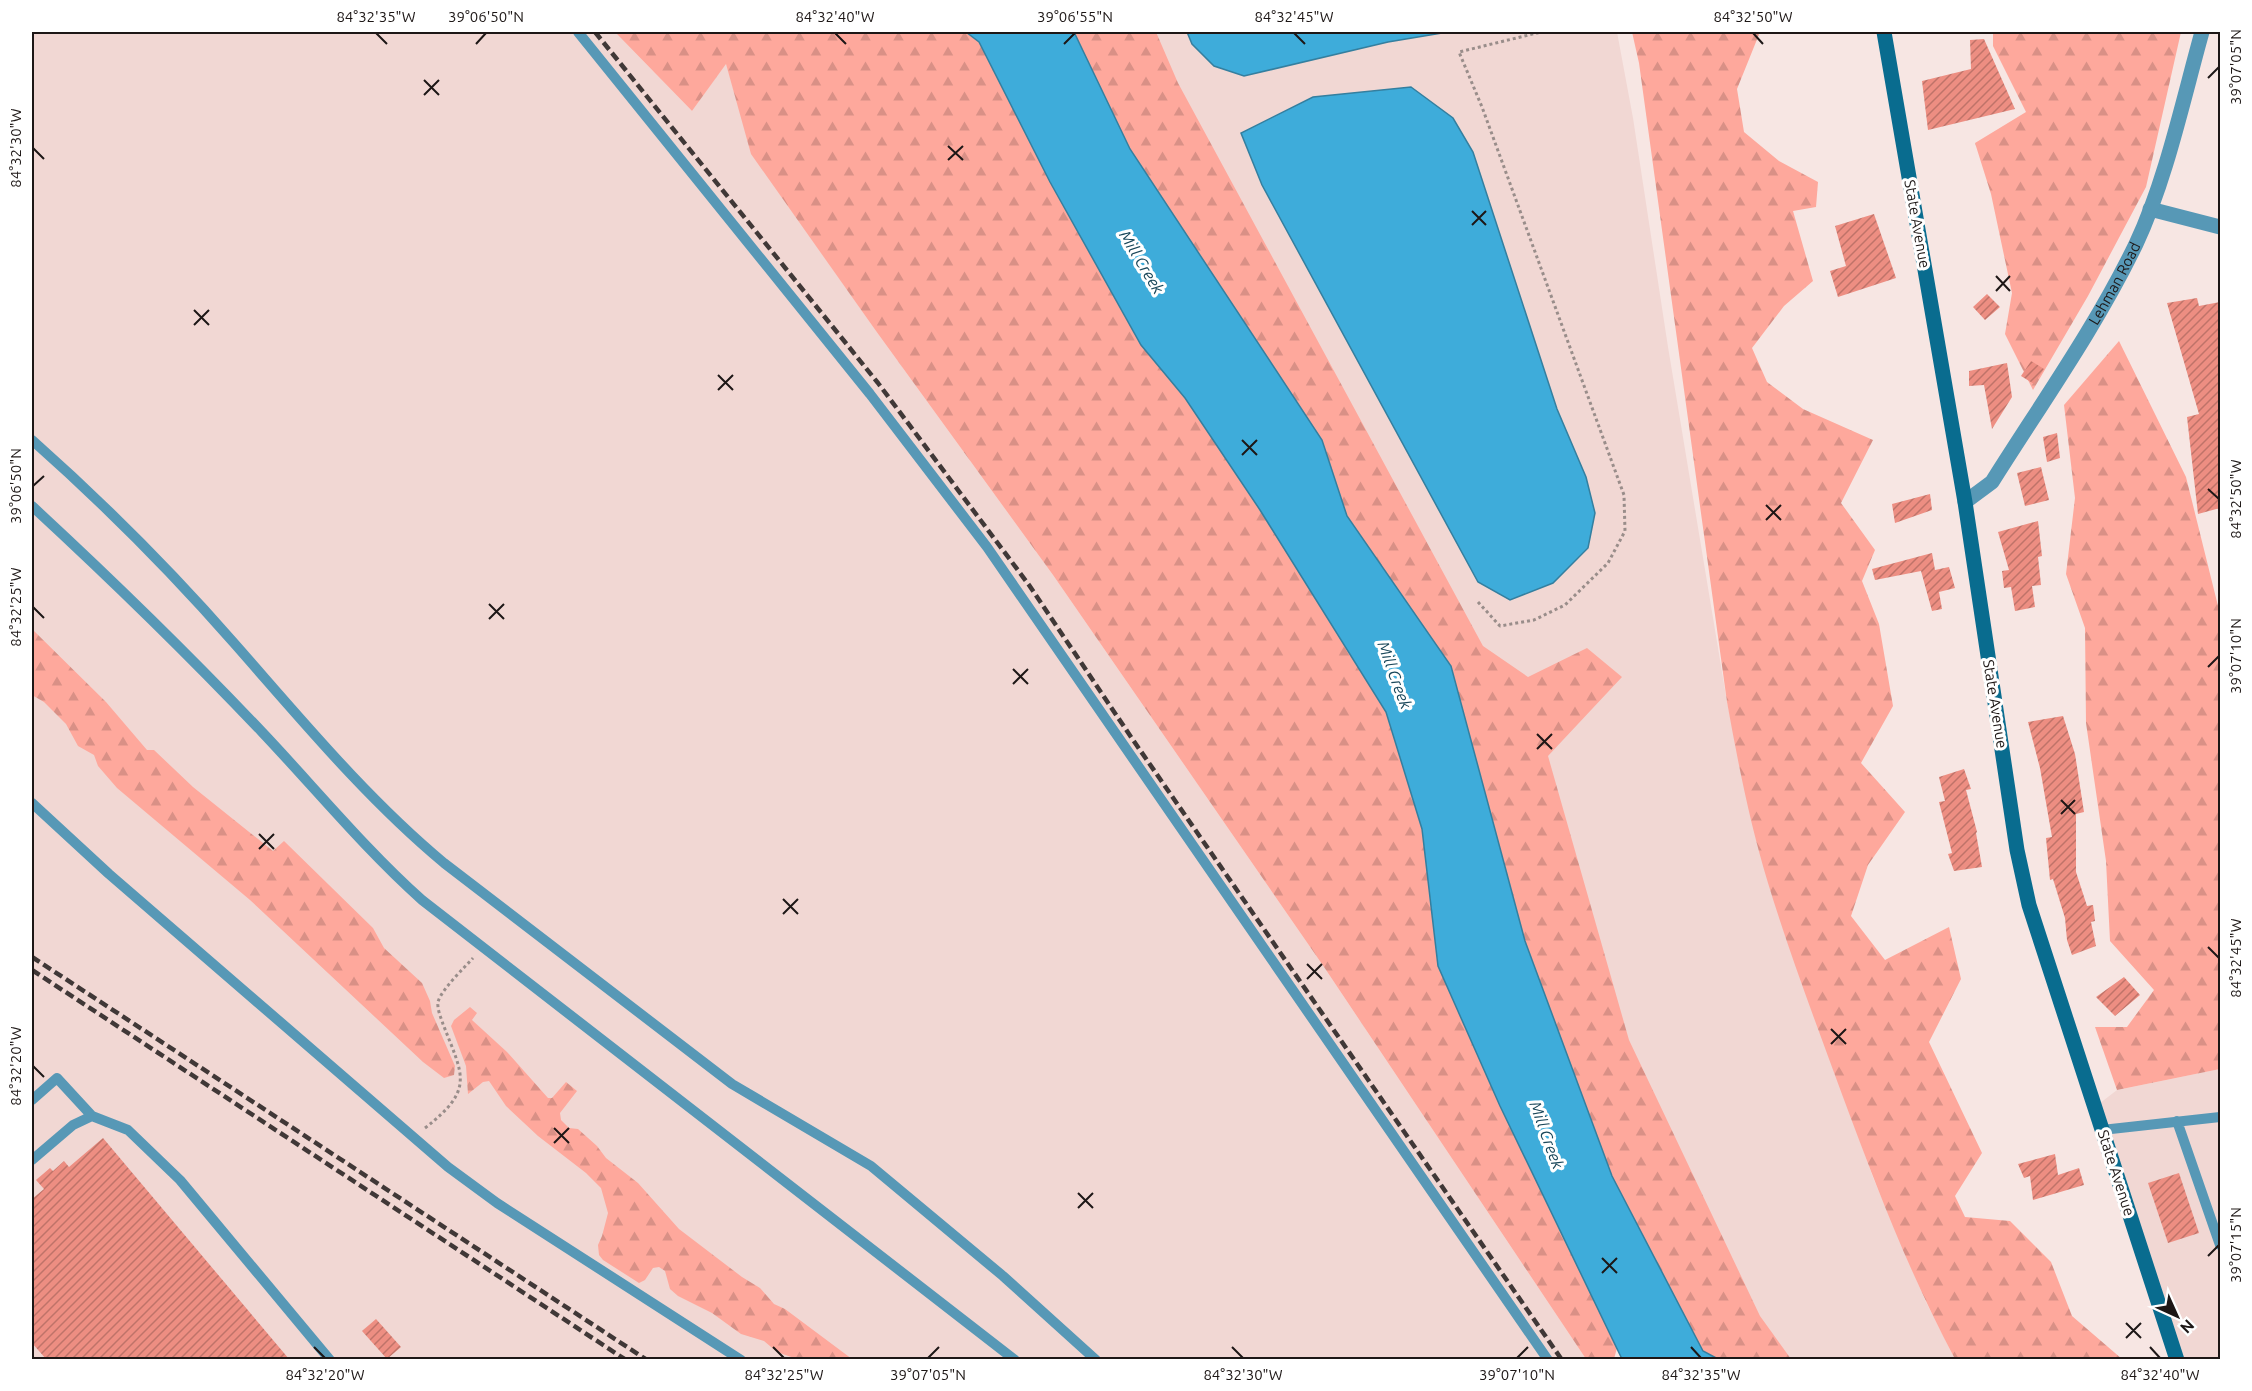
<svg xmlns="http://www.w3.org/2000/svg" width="2252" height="1391" font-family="Ubuntu,sans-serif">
  <defs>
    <pattern id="forest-firs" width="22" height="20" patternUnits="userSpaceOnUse" patternTransform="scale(1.5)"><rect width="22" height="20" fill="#fea89c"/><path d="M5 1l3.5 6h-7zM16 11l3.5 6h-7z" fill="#d99086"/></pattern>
    <pattern id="building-hatch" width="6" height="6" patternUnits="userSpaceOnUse" patternTransform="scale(1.5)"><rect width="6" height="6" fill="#ed8e82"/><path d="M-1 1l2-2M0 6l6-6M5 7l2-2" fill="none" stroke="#bf7369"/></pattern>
  </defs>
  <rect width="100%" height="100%" fill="#f7e6e3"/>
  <path fill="#f1d7d3" d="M32,32H615L692,111L726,63L752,154L876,331L1053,575L1324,967L1586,1359H32Z
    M1074,32H1617L1633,118L1668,347L1727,702L1756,839L1785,935L1874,1180L1925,1300L1955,1359L1718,1360L1525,941Z
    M2220,1069V1359H2177L2095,1107L2117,1090Z"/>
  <path fill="url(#forest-firs)" d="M615,32H965L979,42L1050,182L1141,345L1185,398L1260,510L1386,712L1422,829L1438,966L1500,1106L1617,1348L1614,1359H1586L1324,967L1053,575L876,331L751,154L726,64L692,111Z
    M1074,32H1156L1178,83L1483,646L1528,677L1587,648L1622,677L1548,756L1629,1040L1760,1316L1791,1359H1718L1703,1351L1612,1176L1525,941L1451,666L1347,516L1322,440L1130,149Z
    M1632,32H1760L1737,89L1744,132L1779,161L1818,182L1816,207L1793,211L1813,281L1784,306L1752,348L1767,382L1803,409L1873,440L1841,503L1875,550L1862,581L1879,624L1893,706L1861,763L1905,812L1868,865L1851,916L1885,960L1949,927L1961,979L1929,1042L1982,1153L1955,1196L1965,1217L2010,1221L2051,1262L2072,1316L2122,1359H1955C1910,1275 1876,1186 1843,1097C1817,1026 1790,955 1768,883C1750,824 1738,763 1727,702L1639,63Z
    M1993,32H2181L2146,187L2088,296L2033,390L2005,334L2012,293L1991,194L1975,143L2026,112L1993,46Z
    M2119,341L2186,477L2220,614V1069L2117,1090L2095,1027H2127L2154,990L2110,941L2106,861L2086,723L2085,628L2066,574L2075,498L2064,405Z
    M32,629L106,702L147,750H154L193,787L273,851L284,841L373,928L384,948L422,983L430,1001L432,1013L455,1066L454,1075L444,1078L423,1062L250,900L117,788L98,766L94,755L78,746L66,724L44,702L32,695Z
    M470,1007L477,1013L472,1020L507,1052L548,1098H552L566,1082L577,1091L560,1113L561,1120L569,1128L578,1129L597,1146L606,1158L638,1183L679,1229L742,1277L760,1288L774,1304L785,1309L852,1359H797L777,1352L764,1341L741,1334L712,1313L678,1296L670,1289L665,1271L659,1267L653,1268L645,1280L639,1283L603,1260L599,1255L598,1245L602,1236L608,1213L601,1188L586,1173L538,1136L506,1106L489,1081L483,1082L468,1094L466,1066L451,1026L454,1020Z"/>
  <path fill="#3eacda" stroke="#347f9f" stroke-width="1.5" d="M966,32H1074L1130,149L1322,440L1347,516L1451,666L1525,941L1612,1176L1703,1351L1718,1359H1622L1500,1106L1438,966L1422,829L1386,712L1260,510L1185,398L1141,345L1050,182L979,42Z
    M1187,32H1448L1388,42L1244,76L1214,66L1192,44Z
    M1411,87L1453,118L1473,152L1557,409L1586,477L1595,513L1588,548L1553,583L1510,600L1478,582L1262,185L1241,133L1313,97Z"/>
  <path fill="url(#building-hatch)" d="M1984,39L2015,109L1928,130L1922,81L1971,69L1970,40Z
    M1874,214L1896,278L1838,297L1830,271L1846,266L1835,226Z
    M1987,294L2000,307L1985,320L1973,307Z
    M2197,298L2199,306L2220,302V508L2198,514L2187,417L2199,414L2167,303Z
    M2031,361L2044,369L2034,384L2021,376Z
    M2007,363L2012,397L1992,429L1984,385L1969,386V371Z
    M2057,433L2060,458L2047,462L2043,437Z
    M2041,467L2049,500L2025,506L2017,473Z
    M1930,494L1932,510L1895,523L1892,504Z
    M2038,521L2042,556L2038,557L2041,585L2032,586L2035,607L2015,611L2011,587L2004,588L2002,571L2009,570L1998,532Z
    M1932,553L1935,570L1949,567L1955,588L1939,592L1942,609L1932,611L1921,571L1875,580L1872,569Z
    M2063,716L2075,754L2084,812L2076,814V872L2087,906L2093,905L2095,921L2091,922L2096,946L2072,955L2067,940L2065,918L2053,879L2050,880L2046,838L2052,837L2040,768L2028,722Z
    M1964,769L1971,789L1966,790L1977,832L1976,833L1982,867L1954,871L1948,854L1952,853L1939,802L1945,801L1939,777Z
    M2124,977L2140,995L2115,1016L2096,997Z
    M103,1138L289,1359H46L32,1343V1199L44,1189L36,1180L50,1168L53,1171L64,1161L69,1167Z
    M2055,1154L2058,1175L2079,1168L2084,1185L2033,1200L2030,1176L2024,1178L2018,1164Z
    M2179,1173L2199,1233L2168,1243L2148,1183Z
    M376,1319L401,1347L387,1359L362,1331Z"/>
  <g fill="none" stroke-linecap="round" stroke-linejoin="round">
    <path stroke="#998d8a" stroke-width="3" stroke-dasharray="3 3" stroke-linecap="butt" d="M1478,602L1500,626L1534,620L1565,605L1608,563L1625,531L1624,495L1482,107L1459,52L1541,32
      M425,1128C475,1089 463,1076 443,1024C441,1018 437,1009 438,1002C441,990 464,968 473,958"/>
    <path stroke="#5798b6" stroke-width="10" d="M578,32L870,394L987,547L1548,1360
      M32,440C103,503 171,571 234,643C301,719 366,798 444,863L732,1084L871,1166L1003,1276L1096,1360
      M32,506C111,579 188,654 262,732C315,788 364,848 422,900L1015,1360
      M32,803L109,874L448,1167L497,1203L741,1360
      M32,1100L57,1078L92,1116
      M2177,1121L2220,1245
      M2102,1130L2220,1117
      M32,1160L73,1125L92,1116L128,1130L180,1180L330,1360"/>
    <g stroke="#5798b6" stroke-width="15">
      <path d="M2150,209L2220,227"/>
      <path id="s1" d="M1965,502L1992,482C2041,404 2096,327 2136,244C2166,180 2183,100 2202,32"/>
    </g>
    <path stroke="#096c8f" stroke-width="15" d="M1884,32L1965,502L2017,850L2029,905L2177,1360"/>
    <path stroke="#403837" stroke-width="4.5" stroke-dasharray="9 4.5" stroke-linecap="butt" d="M595,32L878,383L1029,585L1131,737L1562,1360
      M32,957L647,1360
      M32,970L626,1360"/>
  </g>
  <path fill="none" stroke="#1d1716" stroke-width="2" d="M376,33L387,44M835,33L846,44M1294,33L1305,44M1753,33L1763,44M476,44L486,33M1064,44L1075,33M2208,78L2219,67M424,80L439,95M424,95L439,80M948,146L963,160M33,148L44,159M948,160L963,146M1472,211L1486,225M1472,225L1486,211M1996,276L2010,291M1996,291L2010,276M194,310L209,325M194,325L209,310M718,375L733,390M718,390L733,375M1242,440L1257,455M1242,455L1257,440M33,486L44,476M2208,489L2219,499M1766,505L1781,520M1766,520L1781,505M489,604L504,619M33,607L44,618M489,619L504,604M2208,667L2219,656M1013,669L1028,684M1013,684L1028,669M1537,734L1552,749M1537,749L1552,734M2061,800L2075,814M2061,814L2075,800M259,834L274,849M259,849L274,834M783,899L798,914M783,914L798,899M2208,947L2219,958M1307,964L1322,979M1307,979L1322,964M1831,1029L1846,1044M1831,1044L1846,1029M33,1066L44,1077M554,1128L569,1143M554,1143L569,1128M1078,1193L1093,1208M1078,1208L1093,1193M2208,1256L2219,1245M1602,1258L1617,1273M1602,1273L1617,1258M2126,1323L2141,1338M2126,1338L2141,1323M314,1347L325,1358M773,1347L784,1358M1232,1347L1243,1358M1691,1347L1701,1358M2150,1347L2160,1358M928,1358L939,1347M1517,1358L1528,1347"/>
  <g text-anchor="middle" stroke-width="6" stroke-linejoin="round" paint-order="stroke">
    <g font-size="15" fill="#1d1716" stroke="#fff">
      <text transform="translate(1917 224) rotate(80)" y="5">State Avenue</text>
      <text dy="5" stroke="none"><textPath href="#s1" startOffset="267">Lehman Road</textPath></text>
      <text transform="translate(1995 704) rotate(81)" y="5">State Avenue</text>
      <text transform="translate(2116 1173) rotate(72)" y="5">State Avenue</text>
    </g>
    <g font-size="16" font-style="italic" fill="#19475a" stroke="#fff">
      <text transform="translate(1142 262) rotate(59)" y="6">Mill Creek</text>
      <text transform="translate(1395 675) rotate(70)" y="6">Mill Creek</text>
      <text transform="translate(1547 1135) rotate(70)" y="6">Mill Creek</text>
    </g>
  </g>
  <rect width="2252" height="1391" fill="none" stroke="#ffffff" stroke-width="66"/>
  <g transform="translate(2177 1316) rotate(135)" stroke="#ffffff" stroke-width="4.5" paint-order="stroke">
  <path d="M0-4.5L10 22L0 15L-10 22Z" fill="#1d1716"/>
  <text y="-9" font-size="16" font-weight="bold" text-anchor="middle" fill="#1d1716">N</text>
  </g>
  <rect x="33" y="33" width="2186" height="1325" fill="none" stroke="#1d1716" stroke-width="2"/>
  <g font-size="15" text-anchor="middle" fill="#1d1716">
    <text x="376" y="22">84°32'35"W</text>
    <text x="486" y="22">39°06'50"N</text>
    <text x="835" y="22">84°32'40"W</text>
    <text x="1075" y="22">39°06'55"N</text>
    <text x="1294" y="22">84°32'45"W</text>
    <text x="1753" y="22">84°32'50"W</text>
    <text transform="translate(2236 67) rotate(-90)" y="5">39°07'05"N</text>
    <text transform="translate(16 148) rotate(-90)" y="5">84°32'30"W</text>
    <text transform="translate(16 486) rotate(-90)" y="5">39°06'50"N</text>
    <text transform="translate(2236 499) rotate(-90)" y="5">84°32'50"W</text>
    <text transform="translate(16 607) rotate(-90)" y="5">84°32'25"W</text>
    <text transform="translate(2236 656) rotate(-90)" y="5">39°07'10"N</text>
    <text transform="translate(2236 958) rotate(-90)" y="5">84°32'45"W</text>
    <text transform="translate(16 1066) rotate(-90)" y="5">84°32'20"W</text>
    <text transform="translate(2236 1245) rotate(-90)" y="5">39°07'15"N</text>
    <text x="325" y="1380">84°32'20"W</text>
    <text x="784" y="1380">84°32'25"W</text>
    <text x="928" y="1380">39°07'05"N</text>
    <text x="1243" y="1380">84°32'30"W</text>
    <text x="1517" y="1380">39°07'10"N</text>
    <text x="1701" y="1380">84°32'35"W</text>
    <text x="2160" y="1380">84°32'40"W</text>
  </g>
</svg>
